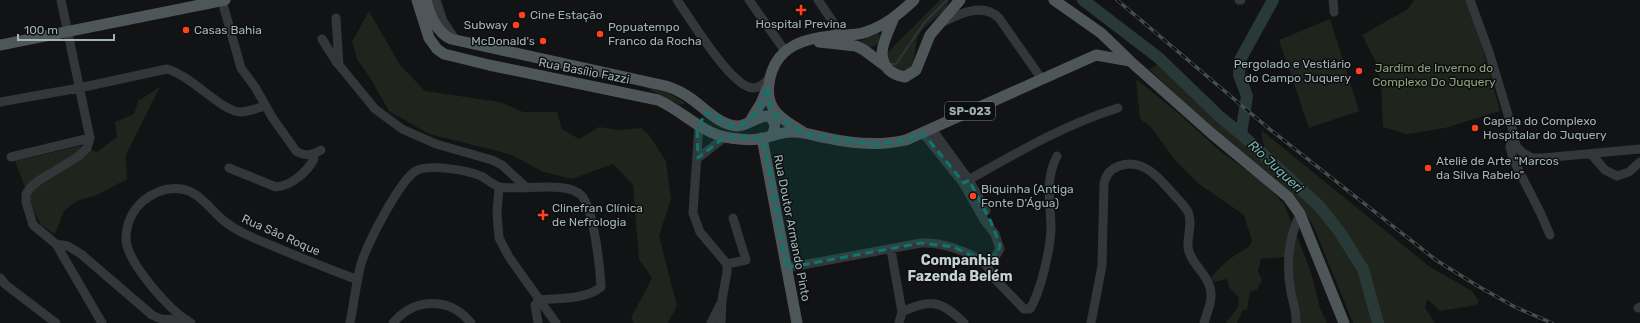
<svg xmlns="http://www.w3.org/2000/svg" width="1640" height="323" font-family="Rubik,sans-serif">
  <rect width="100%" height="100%" fill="#121314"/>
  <path fill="#1f241c" d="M940,0H949C946,15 927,21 919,35C913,45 918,62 908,70C903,74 896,71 890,69L887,55L888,52Z
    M1414,0H1466L1477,28L1500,111L1445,128L1407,134L1383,127L1381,82L1375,60L1362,35L1408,9Z
    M369,11L400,65L425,91L500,102L523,112H557L562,129L579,139L599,127L619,130L641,128L649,135L666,161L671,199L659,236L677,306L668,323H634L631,318L652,278L639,259L633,185L613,164L572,179L544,172L509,154L429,134L389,111L369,76L358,61L352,42Z
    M1330,19L1359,111L1309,128L1279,40Z
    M877,33L880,35L878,44L869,48L861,43L860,41Z
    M1161,63L1219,119L1262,155L1265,152L1261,130L1430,267L1472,291L1479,301L1477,305L1440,311L1427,299L1425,308L1435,323H1353L1313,225L1296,200L1197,115L1149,69Z
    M1136,79L1177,112L1220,151L1263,182L1284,204L1311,272L1320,308L1327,323H1299L1285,257L1261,259L1258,271L1262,280L1257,290L1250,292L1247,310H1243L1237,323H1226L1238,307L1239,298L1229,287L1227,279L1214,282L1211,278C1222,264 1233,255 1249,247L1252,241L1244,215L1199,184L1175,160L1151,127L1140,119Z
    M639,84L665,91L684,102V104L680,105Z
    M160,87L126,155L127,179L97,195L77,201L64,211L55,234L41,225L34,211L15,161L80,146L97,152L117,137L115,122L134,114L138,101Z"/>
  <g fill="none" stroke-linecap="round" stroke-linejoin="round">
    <path stroke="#283938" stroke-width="2" d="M890,64H896L924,23L947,0"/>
    <path stroke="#283938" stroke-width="12" d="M1083,0L1159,58L1220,117L1241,134L1319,206L1339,231L1363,269L1378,323
      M1241,134L1247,96L1239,75L1240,60L1273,0"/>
    <path stroke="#33373a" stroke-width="9" d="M61,0L90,138
      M436,0L443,21L455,39
      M677,0C690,18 731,87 753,88C760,88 765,83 769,79
      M749,0L785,51
      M818,0L842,35
      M1239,0H1241
      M1333,0L1334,12
      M1470,0L1489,52L1513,131L1516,146L1523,153L1532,158H1543L1640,149
      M222,1L241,68L255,87L272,117L296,151C306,157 312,155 321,150
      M336,18L339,65L375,109L402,129L436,144L492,160L502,165L527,188
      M943,22C959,14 983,2 999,18L1041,78
      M322,39L337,63
      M0,102L79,88L167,69C192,76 222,112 241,112C248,112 258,108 265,106
      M699,125L693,213L700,232L727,264V272L722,300L721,323
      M931,128L969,180L986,211
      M1512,136L1510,147L1513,159L1541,214L1550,235
      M90,138L87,148L79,156L38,181L30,188L26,194V202L33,225L56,244L102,323
      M1591,154L1605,170L1617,176L1629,172L1640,162
      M11,157L90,138
      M698,158L725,137
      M229,168L276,187C291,186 307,172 314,159L311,155
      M963,183C1013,155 1063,125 1118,108
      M499,187L497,213L499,238L509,257L556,323
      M56,244L68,246L81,254L152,315L161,319L187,320
      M891,250L902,312L899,323
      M984,262L996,280L1024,309H1030C1041,291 1050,250 1051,229C1051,202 1044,182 1057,156
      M727,264L746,260L733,218
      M786,268L921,243C944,242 964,250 984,262L995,257L1000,249L995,234L984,220L963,183L922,132
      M0,278L6,285L56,323
      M1638,308L1640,307
      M902,312C931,298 942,301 964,323
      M191,323C170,311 127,263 126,239C126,224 132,211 143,201C154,192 168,187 182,189C199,192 210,209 223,220C237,232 256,239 273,246C301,258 329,269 358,280
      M350,323C354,303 356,283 361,264C368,242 397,186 414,172C425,163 468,170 481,176C487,179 493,185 499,187C519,191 569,180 582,196C594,212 600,266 601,287C585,300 559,298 539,300L535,305L538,323
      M393,323C415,297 450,297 471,323
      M711,323L720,305
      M1091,323L1102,266L1104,183C1106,174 1111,169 1119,166C1143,157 1160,179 1174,195C1179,200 1185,206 1188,212C1193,223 1187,236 1188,248C1191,266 1213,277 1211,297C1211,305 1206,315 1204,323
      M1296,323C1297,313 1293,302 1291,293C1286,264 1288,240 1300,214"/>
    <path stroke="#4f5659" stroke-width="11" d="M417,0L429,38L437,49L444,54L489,65L658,100C681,110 701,132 725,137C736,139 754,141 764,138C773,136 782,132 791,132C803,131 815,136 827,138C854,144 880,146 906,140L1096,55L1130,61
      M426,0C430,15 436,32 451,39L666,86C676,89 685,94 693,100C705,109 719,124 736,126C747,127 756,116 768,116C776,120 776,128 772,135
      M1054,0L1101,33L1130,61L1211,133L1288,197L1300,214L1344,323
      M893,20C887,35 875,55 888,69C893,74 898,76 905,77L916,70L930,35L960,0
      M819,42L856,46L864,50L884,65
      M0,45L225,0
      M750,121L761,103L767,89
      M803,132C783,120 765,110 769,84C774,44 808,37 842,35C850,35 858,35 866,32C886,25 899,14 914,0
      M762,138L797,323"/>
    <defs>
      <path id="rail" d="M1117,0L1267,127L1436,260L1476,285L1515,307L1552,323"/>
    </defs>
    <use href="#rail" stroke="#464d4f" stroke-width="3.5"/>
    <use href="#rail" stroke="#0d0e0f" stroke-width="2" stroke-dasharray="6" stroke-linecap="butt"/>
  </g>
  <path fill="#0f766e" fill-opacity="0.2" stroke="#0f766e" stroke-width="3" stroke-dasharray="8 5" stroke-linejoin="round" d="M768,87L771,106L776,114L805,133L876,144L906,140L922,132L964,183L969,180L991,222L1000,245L998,254L984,262L954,247L921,243L786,268L763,139L725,137L698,158L697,131L704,115L707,112L734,126L744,124L757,111Z"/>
  <g fill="#ff411f" stroke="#0d0e0f" stroke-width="1.5">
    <path d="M799 4h4v4h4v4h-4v4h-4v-4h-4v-4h4z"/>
    <circle cx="522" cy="15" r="4"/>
    <circle cx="516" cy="25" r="4"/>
    <circle cx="186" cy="30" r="4"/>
    <circle cx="600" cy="34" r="4"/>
    <circle cx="543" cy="41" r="4"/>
    <circle cx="1359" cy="71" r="4"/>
    <circle cx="1475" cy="128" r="4"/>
    <circle cx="1428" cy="168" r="4"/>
    <circle cx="973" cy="196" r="4"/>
    <path d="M541 209h4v4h4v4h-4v4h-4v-4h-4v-4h4z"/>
  </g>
  <g text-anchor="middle" stroke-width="3" stroke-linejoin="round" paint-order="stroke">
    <rect fill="#0d0e0f" stroke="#758284" stroke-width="1" x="945" y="102" width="50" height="18" rx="3"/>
    <g font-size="11" font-weight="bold" fill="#a2b3b6">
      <text x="970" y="115">SP-023</text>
    </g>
    <g font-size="12" fill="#a2b3b6" stroke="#0d0e0f" text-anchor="start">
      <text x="530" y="19">Cine Estação</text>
      <text x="801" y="28" text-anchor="middle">Hospital Previna</text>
      <text x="508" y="29" text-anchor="end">Subway</text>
      <text x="608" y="31">Popuatempo<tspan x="608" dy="14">Franco da Rocha</tspan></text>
      <text x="194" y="34">Casas Bahia</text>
      <text x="535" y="45" text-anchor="end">McDonald's</text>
      <text x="1351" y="68" text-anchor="end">Pergolado e Vestiário<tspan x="1351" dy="14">do Campo Juquery</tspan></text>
      <text x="1483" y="125">Capela do Complexo<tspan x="1483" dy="14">Hospitalar do Juquery</tspan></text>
      <text x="1436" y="165">Ateliê de Arte "Marcos<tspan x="1436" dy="14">da Silva Rabelo"</tspan></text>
      <text x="981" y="193">Biquinha (Antiga<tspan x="981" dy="14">Fonte D'Água)</tspan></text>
      <text x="552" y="212">Clinefran Clínica<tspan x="552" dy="14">de Nefrologia</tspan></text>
    </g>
    <g font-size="12" fill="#8ba378" stroke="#0d0e0f">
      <text x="1434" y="72">Jardim de Inverno do<tspan x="1434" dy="14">Complexo Do Juquery</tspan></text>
    </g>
    <g font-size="12" fill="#a2b3b6" stroke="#0d0e0f">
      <text transform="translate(584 71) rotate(11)" y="4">Rua Basílio Fazzi</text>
      <text transform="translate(792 228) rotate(79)" y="4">Rua Doutor Armando Pinto</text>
      <text transform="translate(281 235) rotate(24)" y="4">Rua São Roque</text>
    </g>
    <g font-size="13" font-style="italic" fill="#76b5b2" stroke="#0d0e0f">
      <text transform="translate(1276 166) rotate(43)" y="5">Rio Juqueri</text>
    </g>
    <g font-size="14" font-weight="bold" fill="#c4cfd2" stroke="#0d0e0f">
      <text x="960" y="265">Companhia<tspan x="960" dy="16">Fazenda Belém</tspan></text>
    </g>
  </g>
  <path d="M18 34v6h96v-6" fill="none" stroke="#a2b3b6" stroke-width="2"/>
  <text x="24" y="34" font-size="12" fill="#a2b3b6" stroke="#0d0e0f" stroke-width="3" paint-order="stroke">100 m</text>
</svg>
